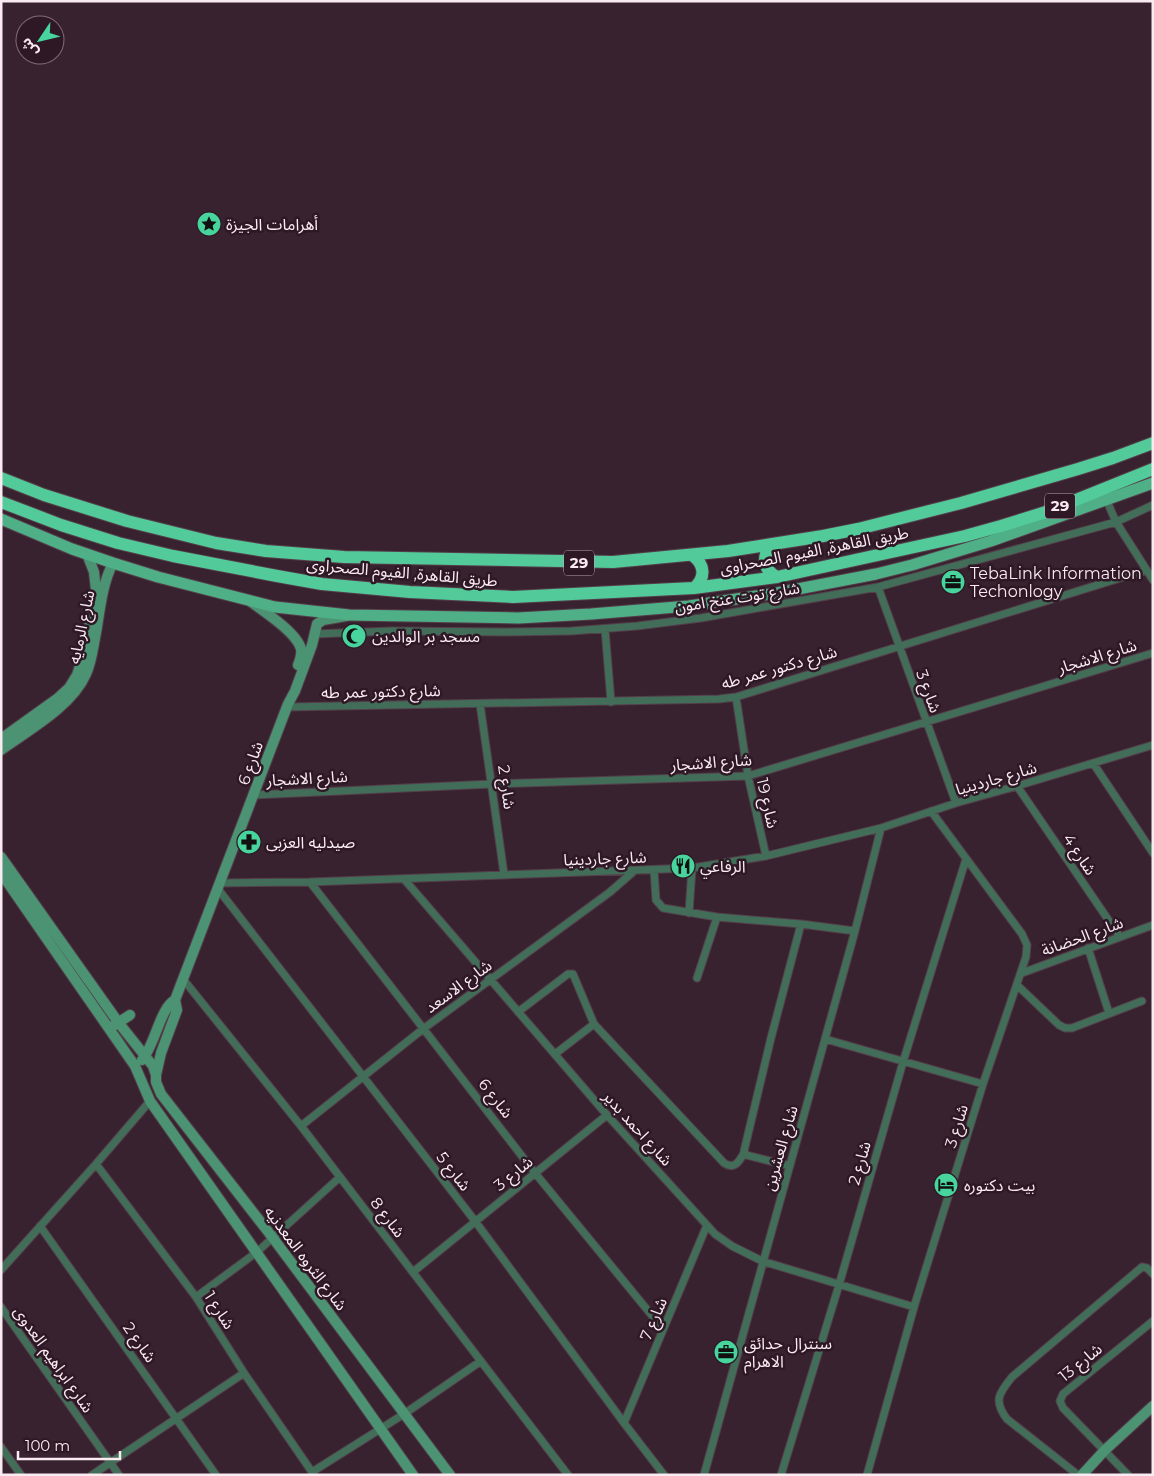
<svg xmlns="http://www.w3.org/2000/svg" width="1154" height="1476" font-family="Montserrat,'Noto Sans Arabic',sans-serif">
  <rect width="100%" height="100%" fill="#39222f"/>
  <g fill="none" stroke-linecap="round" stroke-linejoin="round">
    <defs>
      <path id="street" d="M1106,499L1116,522L1153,580
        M878,587L956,803
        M605,629L611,702
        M314,634L392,631L505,632L571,631L637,626L701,618L878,587L1116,522L1153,505
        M736,697L748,776L766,856
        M480,704L504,874
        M287,707L719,699L736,697L1146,570
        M1093,763L1153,853
        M1017,786L1120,937
        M254,795L492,784L748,776L1153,653
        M654,870L656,900L663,908L717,917L801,924L855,931
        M404,879L607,1115L715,1234L732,1246L762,1261L914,1307
        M310,882L535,1173L663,1329
        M220,883L310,882L692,868L766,856L881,828L956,803L1017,786L1153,745
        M218,889L475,1221L624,1423L664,1475
        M689,913L692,868
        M1088,948L1109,1013
        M1022,973L1153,925
        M697,978L717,917
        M183,979L301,1126L568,1475
        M1017,985L1059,1025L1065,1028H1072L1142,1001
        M518,1012L568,974H573L594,1024L724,1163C734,1170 739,1162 744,1153
        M825,1039L983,1084
        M555,1054L594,1024
        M301,1126L423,1029L610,892L634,871
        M96,1164L196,1297L244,1373L314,1475
        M790,1166L746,1155L744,1151L771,1038L801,924
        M40,1226L216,1475
        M1,1270L96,1164L150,1101
        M413,1272L607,1115
        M196,1297L257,1252L340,1177
        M1,1307L119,1475
        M624,1423L707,1225
        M1,1447L21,1475
        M312,1472L404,1414L481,1361
        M92,1475L244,1373
        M704,1475L855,931L881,828
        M781,1475L839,1285L903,1062L966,859
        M867,1475L914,1307L983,1084L1026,957L1027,945L1022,934L931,811
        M1078,1475L1007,1419C993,1401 999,1393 1012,1377L1142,1267L1147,1268L1153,1274
        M1128,1475L1063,1408L1060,1401L1063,1394L1153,1321"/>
      <path id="secondary" d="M251,602C265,612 297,633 301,649C302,655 300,660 298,665
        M1,739L58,698L69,688L77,675L82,660L96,590L94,572L87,554
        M1,750C29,730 72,706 86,674C92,661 93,647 96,633C100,610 102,584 113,563
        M1,857L118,1022L153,1066L156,1075V1082L161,1094L273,1238L450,1475
        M1,873L135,1066L150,1101L413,1475
        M113,1026L130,1015
        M142,1060C155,1045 160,1008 175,1000L288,704L295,691L312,645L317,624L323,620L346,616
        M156,1075L161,1053L177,1010L175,1000
        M1082,1475L1105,1450L1153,1406"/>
      <path id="primary" d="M1,519L72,549L113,563L158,577L275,607L349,615L518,618L591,614L689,606L777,593L876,574L912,565L991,541L1153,483"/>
      <path id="highway" d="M1,478L44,495L127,521L216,543L266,551L344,557L613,562L728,551L823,536L858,529L961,503L1078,469L1113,458L1153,443
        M1,502L61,525L118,543L173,556L277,576L322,584L410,592L513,597L694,588L777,577L965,536L1001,526L1046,512L1153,469
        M773,544C761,555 763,570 777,577
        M692,555C705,564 706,578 694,588"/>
    </defs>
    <use href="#street" stroke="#543e4a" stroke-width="9"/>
    <use href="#secondary" stroke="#543e4a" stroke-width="12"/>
    <use href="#primary" stroke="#543e4a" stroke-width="13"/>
    <use href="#highway" stroke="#543e4a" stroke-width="14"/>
    <use href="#street" stroke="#426d59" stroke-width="7"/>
    <use href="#secondary" stroke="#4b9373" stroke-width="10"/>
    <use href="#primary" stroke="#4fb087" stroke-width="11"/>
    <use href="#highway" stroke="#52ca99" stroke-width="12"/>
  </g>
  <defs>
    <symbol id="sight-disc" viewBox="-11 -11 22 22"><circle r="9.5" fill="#47d49d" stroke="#2e1825"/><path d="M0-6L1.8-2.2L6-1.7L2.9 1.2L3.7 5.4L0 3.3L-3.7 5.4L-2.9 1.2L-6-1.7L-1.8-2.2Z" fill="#111"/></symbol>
    <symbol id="office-disc" viewBox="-11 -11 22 22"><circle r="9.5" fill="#47d49d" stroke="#2e1825"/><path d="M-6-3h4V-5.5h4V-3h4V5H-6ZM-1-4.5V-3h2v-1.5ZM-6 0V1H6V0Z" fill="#111"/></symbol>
    <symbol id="mosque-disc" viewBox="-11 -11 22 22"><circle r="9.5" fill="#47d49d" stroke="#2e1825"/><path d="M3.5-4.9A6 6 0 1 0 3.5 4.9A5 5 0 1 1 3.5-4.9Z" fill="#111"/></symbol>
    <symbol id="pharmacy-disc" viewBox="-11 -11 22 22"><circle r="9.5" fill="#47d49d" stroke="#2e1825"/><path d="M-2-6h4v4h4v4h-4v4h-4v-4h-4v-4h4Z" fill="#111"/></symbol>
    <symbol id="restaurant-disc" viewBox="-11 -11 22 22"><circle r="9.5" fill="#47d49d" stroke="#2e1825"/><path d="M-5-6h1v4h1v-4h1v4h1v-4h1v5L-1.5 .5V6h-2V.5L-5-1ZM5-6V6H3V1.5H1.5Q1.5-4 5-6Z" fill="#111"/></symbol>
    <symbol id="hotel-disc" viewBox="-11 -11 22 22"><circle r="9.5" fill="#47d49d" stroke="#2e1825"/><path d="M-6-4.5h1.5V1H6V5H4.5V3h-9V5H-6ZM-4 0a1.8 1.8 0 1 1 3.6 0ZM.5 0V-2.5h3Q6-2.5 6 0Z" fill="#111"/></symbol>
  </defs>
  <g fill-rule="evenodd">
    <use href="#sight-disc" x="195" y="210" width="28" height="28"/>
    <use href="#office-disc" x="939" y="568" width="28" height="28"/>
    <use href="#mosque-disc" x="340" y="622" width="28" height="28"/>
    <use href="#pharmacy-disc" x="235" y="828" width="28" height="28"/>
    <use href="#restaurant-disc" x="669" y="852" width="28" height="28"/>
    <use href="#hotel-disc" x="932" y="1171" width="28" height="28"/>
    <use href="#office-disc" x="712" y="1338" width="28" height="28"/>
  </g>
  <g text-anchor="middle" stroke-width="5" stroke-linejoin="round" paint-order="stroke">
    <g fill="#2e1825" stroke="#bdabb4" stroke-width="1">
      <rect x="1045" y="493.5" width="30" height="25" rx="4"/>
      <rect x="564" y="550.5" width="30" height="25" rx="4"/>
    </g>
    <g font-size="15" font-weight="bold" fill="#faeaf2">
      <text x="1060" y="511">29</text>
      <text x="579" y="568">29</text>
    </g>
    <g font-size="16" fill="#faeaf2" stroke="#2e1825" text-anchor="start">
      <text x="226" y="230">أهرامات الجيزة</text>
      <text x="970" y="579">TebaLink Information<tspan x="970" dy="18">Techonlogy</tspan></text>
      <text x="372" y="642">مسجد بر الوالدين</text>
      <text x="266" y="848">صيدليه العزبى</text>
      <text x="700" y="872">الرفاعي</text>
      <text x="964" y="1191">بيت دكتوره</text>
      <text x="744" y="1349">سنترال حدائق<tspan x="744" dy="18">الاهرام</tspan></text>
    </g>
    <g font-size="16" fill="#faeaf2" stroke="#2e1825">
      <text transform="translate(814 550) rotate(-11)" y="6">طريق القاهرة, الفيوم الصحراوى</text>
      <text transform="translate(402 572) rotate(5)" y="6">طريق القاهرة, الفيوم الصحراوى</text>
      <text transform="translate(737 597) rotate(-9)" y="6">شارع توت عنخ امون</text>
      <text transform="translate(81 627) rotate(-78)" y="6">شارع الرمايه</text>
      <text transform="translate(1097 656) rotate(-17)" y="6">شارع الاشجار</text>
      <text transform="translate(779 667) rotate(-16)" y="6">شارع دكتور عمر طه</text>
      <text transform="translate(381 691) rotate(-1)" y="6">شارع دكتور عمر طه</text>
      <text transform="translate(929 691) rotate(70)" y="6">شارع 3</text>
      <text transform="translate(711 762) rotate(-4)" y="6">شارع الاشجار</text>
      <text transform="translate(250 763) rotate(-70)" y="6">شارع 6</text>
      <text transform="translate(307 778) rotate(-3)" y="6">شارع الاشجار</text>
      <text transform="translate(996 778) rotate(-16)" y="6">شارع جاردينيا</text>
      <text transform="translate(507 787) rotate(82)" y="6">شارع 2</text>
      <text transform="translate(768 803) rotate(77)" y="6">شارع 19</text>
      <text transform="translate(1080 854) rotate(56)" y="6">شارع 4</text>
      <text transform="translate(605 858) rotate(-2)" y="6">شارع جاردينيا</text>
      <text transform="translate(1082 936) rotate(-20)" y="6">شارع الحضانة</text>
      <text transform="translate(458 986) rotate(-36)" y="6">شارع الاسعد</text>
      <text transform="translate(496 1098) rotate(52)" y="6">شارع 6</text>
      <text transform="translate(956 1126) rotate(-73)" y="6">شارع 3</text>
      <text transform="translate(638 1128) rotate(48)" y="6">شارع احمد بدير</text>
      <text transform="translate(780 1148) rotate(-74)" y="6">شارع العشرين</text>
      <text transform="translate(859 1163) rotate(-74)" y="6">شارع 2</text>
      <text transform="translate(454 1171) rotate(52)" y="6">شارع 5</text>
      <text transform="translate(513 1173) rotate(-39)" y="6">شارع 3</text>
      <text transform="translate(388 1217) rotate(53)" y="6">شارع 8</text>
      <text transform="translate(306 1258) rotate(53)" y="6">شارع الثروه المعدنيه</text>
      <text transform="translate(220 1310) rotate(57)" y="6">شارع 1</text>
      <text transform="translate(653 1319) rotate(-67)" y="6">شارع 7</text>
      <text transform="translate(140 1342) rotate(55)" y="6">شارع 2</text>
      <text transform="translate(54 1359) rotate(55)" y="6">شارع ابراهيم العدوى</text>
      <text transform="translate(1080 1362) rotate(-39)" y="6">شارع 13</text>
    </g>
  </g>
  <rect width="1154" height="1476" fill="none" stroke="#faeaf2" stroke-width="5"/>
  <g transform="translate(40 40) rotate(235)"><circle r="24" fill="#2e1825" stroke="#806c77"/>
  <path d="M0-4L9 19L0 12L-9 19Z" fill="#47d49d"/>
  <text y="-8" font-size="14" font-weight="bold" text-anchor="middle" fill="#faeaf2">ش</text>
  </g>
  <path d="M18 1451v8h102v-8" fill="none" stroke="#faeaf2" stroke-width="2.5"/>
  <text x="25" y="1451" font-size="15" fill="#faeaf2" stroke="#2e1825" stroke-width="4" paint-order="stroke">100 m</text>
</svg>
